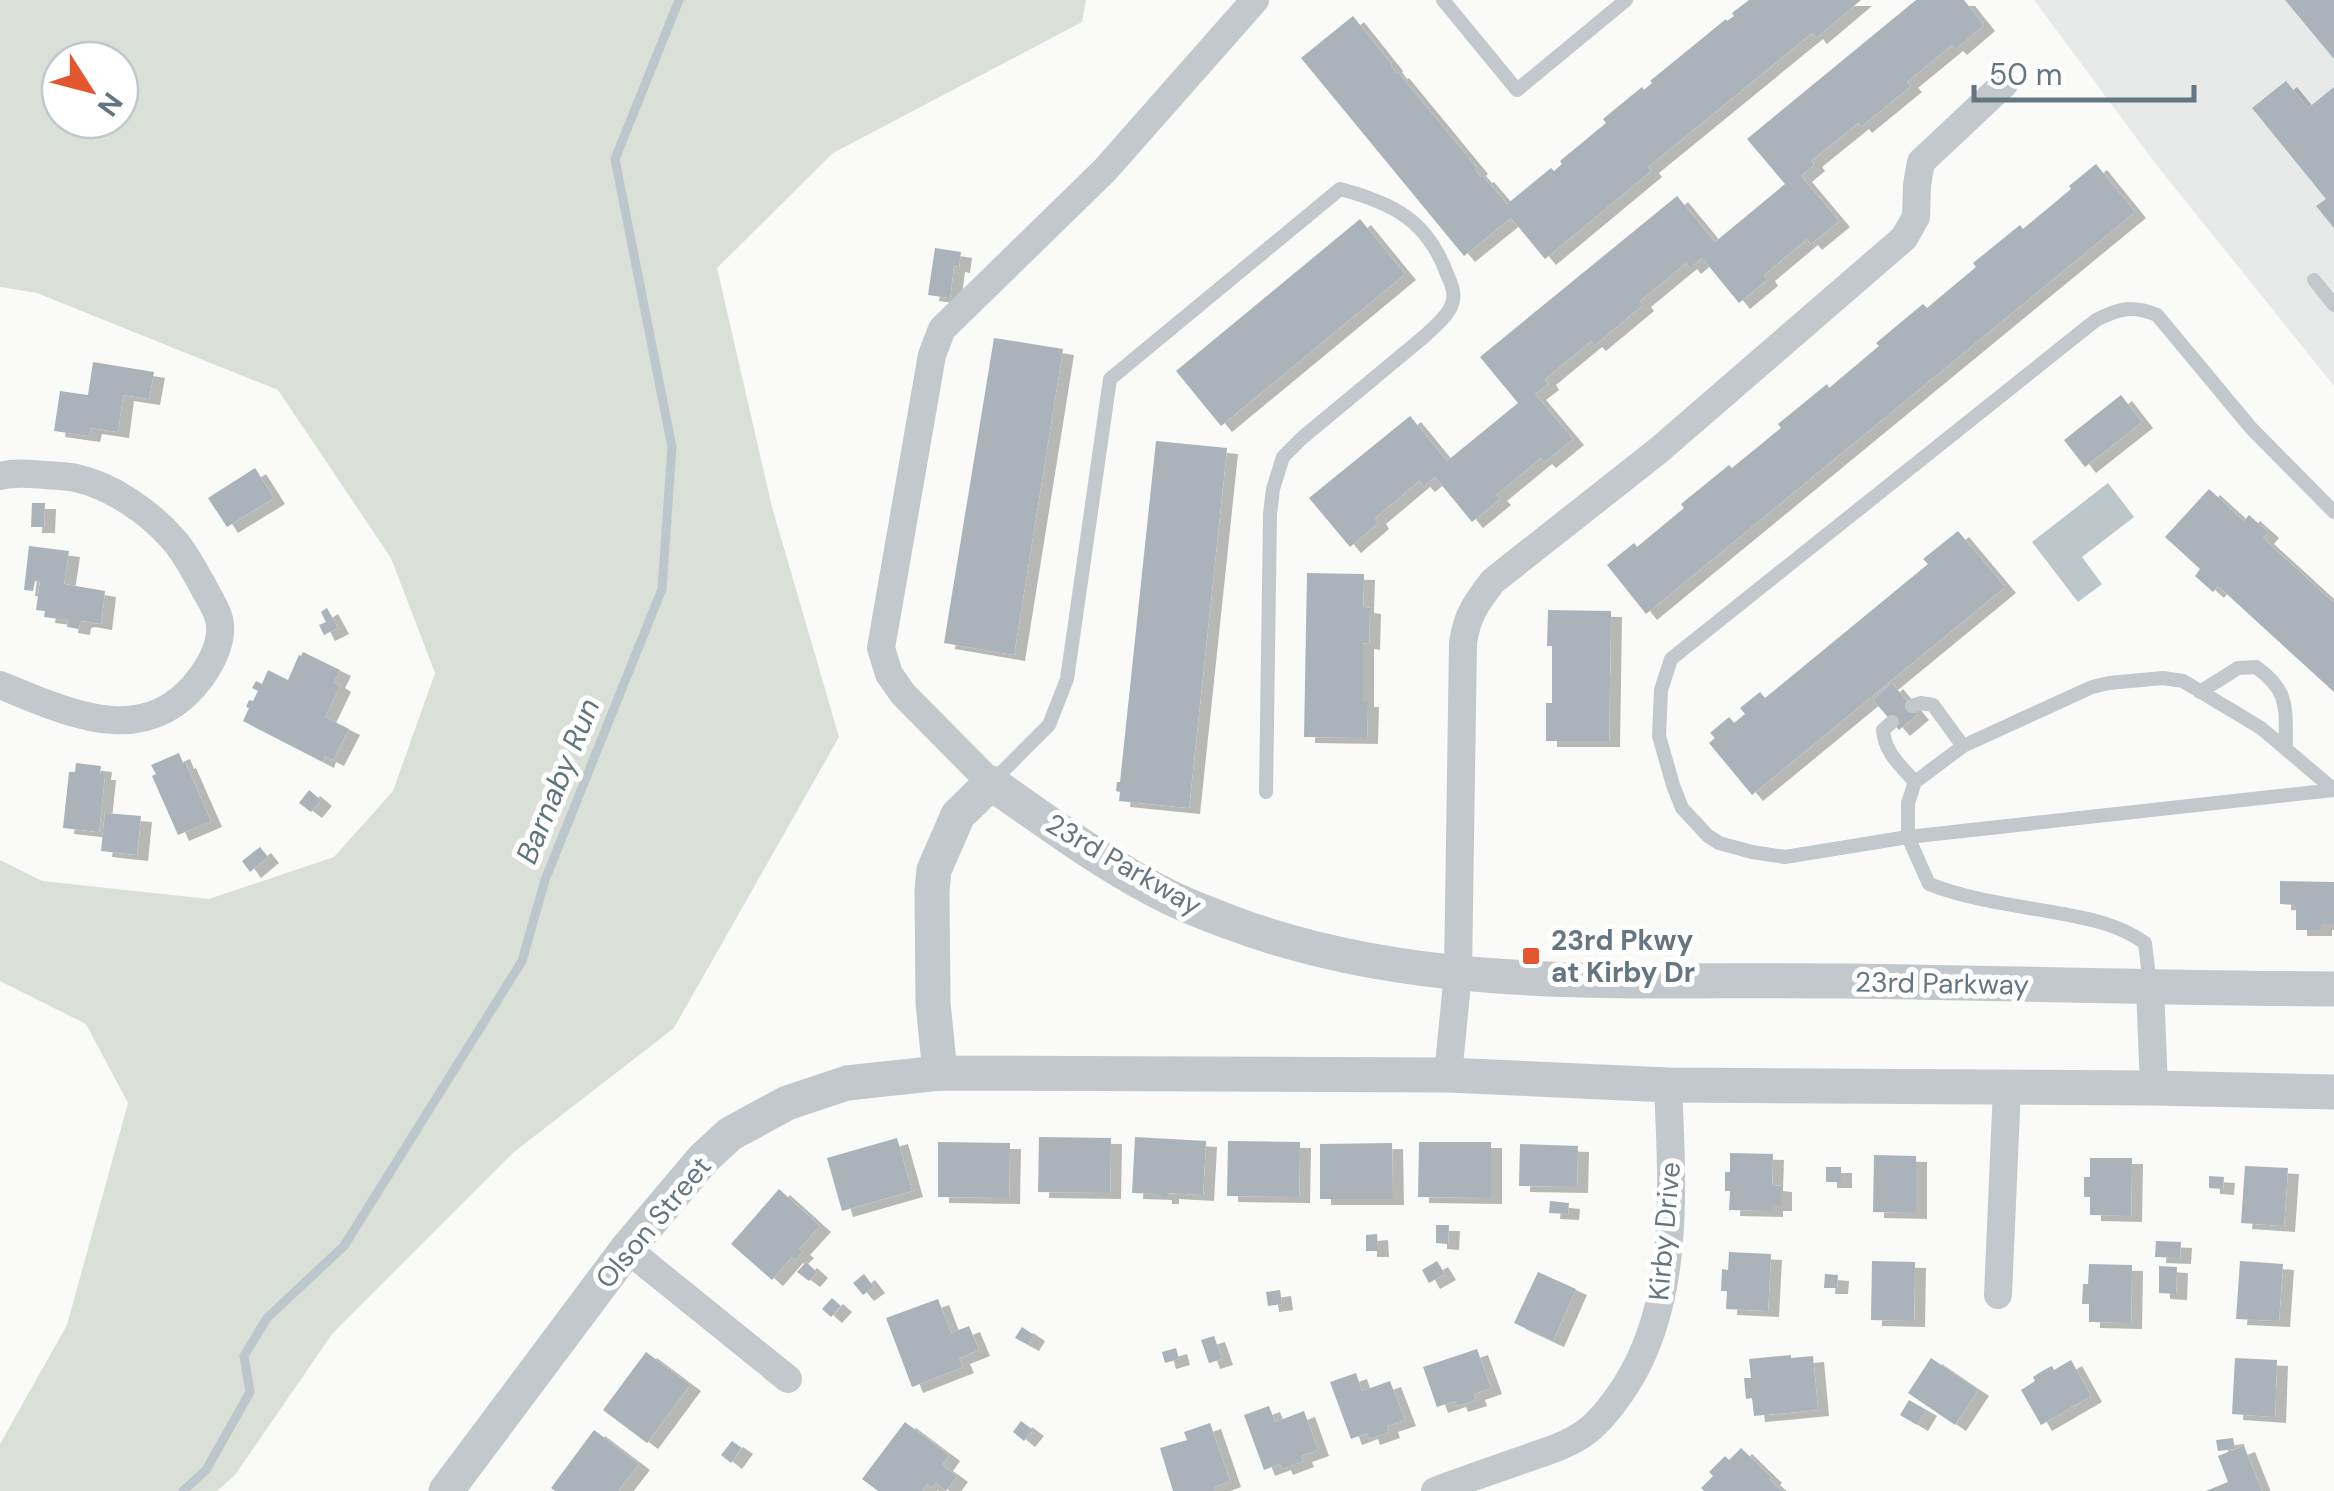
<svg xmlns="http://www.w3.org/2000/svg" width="2334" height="1491" font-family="'DM Sans',sans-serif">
  <defs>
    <filter id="shadow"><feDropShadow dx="11" dy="6" stdDeviation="0" flood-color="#0004"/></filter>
  </defs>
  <rect width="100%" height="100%" fill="#fafaf8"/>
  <path fill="#e8e9e9" d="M2034,0H2334V386L2155,163Z"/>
  <path fill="#dadfd7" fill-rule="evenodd" d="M0,0H1086L1082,22L833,153L717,268L772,507L839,737L674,1028L514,1152L332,1334L235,1475L217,1491H0V1444L67,1325L128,1103L86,1024L0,981V860L42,881L209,899L334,857L393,791L435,673L391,558L278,390L37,293L0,287ZM60,60H120V120H60Z"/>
  <path fill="#bbc7cb" d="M2108,483L2134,517L2082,557L2102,584L2078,602L2032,542Z"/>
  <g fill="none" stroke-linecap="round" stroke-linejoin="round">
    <path stroke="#bbc7cb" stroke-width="9" d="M183,1491L206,1470L250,1392L244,1356L267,1318L344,1246L522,961L545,880L662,589L672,447L615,159L679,0"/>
  </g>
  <path fill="#aab3b9" filter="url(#shadow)" d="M1749,0H1861L1816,38L1812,33L1648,167L1651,171L1545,259L1511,218L1464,256L1301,58L1353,16L1392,65L1391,66L1396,73L1398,72L1477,168L1475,170L1481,177L1483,176L1507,204L1551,168L1554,171L1562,164L1560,161L1606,123L1603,119L1642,87L1644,90L1652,83L1650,81L1726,19L1727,21L1734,16L1732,13Z
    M1916,0H1964L1984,25L1956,49L1952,45L1907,82L1911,86L1861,127L1858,123L1811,161L1814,165L1801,176L1839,221L1811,244L1807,239L1764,275L1767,280L1739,303L1702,258L1690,268L1686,263L1640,301L1643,305L1595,345L1591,341L1545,379L1548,384L1535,394L1573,439L1545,462L1541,458L1496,495L1500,499L1472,522L1435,477L1424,486L1419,481L1375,518L1378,523L1350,547L1309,498L1410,416L1447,461L1518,403L1480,357L1677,196L1715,242L1785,184L1747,139Z
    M2285,0H2334V59Z
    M2286,81L2308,108L2334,87V228L2316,206L2326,199L2252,108Z
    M2096,164L2135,212L1646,614L1607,565L1634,543L1637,547L1684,508L1681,504L1729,465L1732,468L1781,428L1778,424L1827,384L1829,388L1879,346L1876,343L1923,304L1927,308L1976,267L1973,263L2020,225L2023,229L2071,189L2069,186Z
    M1360,219L1405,274L1221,426L1176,371Z
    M935,248L961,252L959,267L954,266L950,298L928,295Z
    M994,338L1063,349L1014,655L944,643Z
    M93,362L154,372L149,399L123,395L118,432L91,428L89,436L54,431L60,391L88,395Z
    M2121,395L2142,422L2085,467L2064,440Z
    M1156,441L1227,448L1189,808L1119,801L1120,792L1116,791L1117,782H1120Z
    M255,468L274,498L227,527L208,498Z
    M2209,489L2244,521L2249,515L2268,532L2263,538L2334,603V692L2218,586L2213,592L2195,576L2200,569L2165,537Z
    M32,503H45L44,527H31Z
    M1958,531L2005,587L1752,795L1709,743L1715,738L1710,733L1729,717L1734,723L1745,714L1740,708L1760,692L1765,698L1928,564L1923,559Z
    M29,546L69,551L64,584L105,591L101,624L84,621L80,622L79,629L67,627L68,620L44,617L45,611L36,610L40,582L35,581L33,591L24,590Z
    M1307,573L1364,574L1363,607L1370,608L1369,644L1363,643V701H1368L1367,738L1304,737Z
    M327,608L338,628L324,635L319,625L326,622L321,612Z
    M1548,610L1611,611L1609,741H1546V703H1552V646H1547Z
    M303,652L340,670L334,682L340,686L325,717L349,729L333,760L325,756L323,762L243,721L249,708L246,707L249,700L253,701L258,691L252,688L256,681L262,684L268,670L288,680L299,655L301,656Z
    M1892,683L1918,714L1899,730L1873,700Z
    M179,753L183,763L185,762L211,821L178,835L152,776L156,774L151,765Z
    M76,763L101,766L100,774H105L99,832L63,828L69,772H75Z
    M309,790L321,800L311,812L299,803Z
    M105,813L141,816L137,855L101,851Z
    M260,847L268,857L250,872L242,861Z
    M2280,881L2334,882V924H2321V930H2296V905L2280,904Z
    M1039,1137L1111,1138L1110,1193L1038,1192Z
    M1135,1137L1206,1141L1203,1195L1168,1193V1198H1161V1194L1132,1193Z
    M897,1138L912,1191L842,1211L827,1158Z
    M1228,1141L1300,1142L1299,1197L1227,1196Z
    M938,1142L1010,1143L1009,1198L938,1197Z
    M1419,1142H1491V1198L1418,1197Z
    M1392,1143L1393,1199H1320V1144Z
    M1520,1144L1578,1146L1577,1187L1519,1186Z
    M1730,1153L1773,1154L1772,1185L1781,1186V1205H1772V1211L1729,1210L1730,1191H1725V1172H1730Z
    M1874,1155L1916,1156V1213L1873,1212Z
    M2090,1158H2132L2131,1216L2090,1215V1197H2084V1177H2090Z
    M2245,1166L2288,1168L2284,1226L2241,1223Z
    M1826,1167H1841V1182H1826Z
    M2209,1176L2224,1177L2223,1189L2209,1188Z
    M779,1189L820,1226L799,1249L803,1252L795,1260L792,1257L772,1280L731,1244Z
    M1550,1201L1569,1203L1568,1214L1549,1213Z
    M1436,1225H1449L1448,1244L1436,1243Z
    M1377,1234L1378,1251H1366V1235Z
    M2156,1241L2181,1242L2180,1258L2155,1257Z
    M1729,1252L1771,1254L1768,1311L1726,1309L1727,1291H1721L1722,1269L1728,1270Z
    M1437,1261L1445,1274L1429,1283L1422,1270Z
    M1872,1261L1915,1262L1914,1321L1871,1320Z
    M2240,1261L2283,1264L2279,1321L2236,1319Z
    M806,1262L817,1272L809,1281L797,1272Z
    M2089,1264L2132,1265L2131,1323L2089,1322V1304H2082L2083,1284H2088Z
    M2159,1266L2177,1267L2176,1294L2159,1293Z
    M1538,1272L1576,1289L1553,1341L1514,1323Z
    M864,1274L874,1287L863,1295L853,1283Z
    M1825,1274L1838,1275L1837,1288H1824Z
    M1280,1290L1282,1304L1268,1306L1266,1292Z
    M832,1298L841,1306L831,1317L822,1309Z
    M938,1299L951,1333L969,1326L979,1350L959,1358L963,1367L912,1387L886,1318Z
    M1022,1327L1034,1335L1028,1345L1015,1338Z
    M1214,1336L1222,1359L1209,1363L1201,1340Z
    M1176,1348L1179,1359L1165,1363L1162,1352Z
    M1477,1349L1491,1388L1474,1394L1476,1400L1457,1406L1455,1401L1437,1407L1423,1367Z
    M646,1352L690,1385L647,1443L603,1410Z
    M1791,1355V1358L1813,1356L1818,1410L1754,1416L1752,1398L1746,1399L1744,1378H1751L1749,1359Z
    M1931,1358L1978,1390L1955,1425L1908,1393Z
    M2235,1358L2277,1360L2275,1417L2232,1414Z
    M2071,1360L2091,1396L2041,1425L2021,1390L2035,1381L2033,1377L2044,1370L2052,1366L2054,1370Z
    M1356,1373L1362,1391L1390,1381L1405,1420L1387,1426L1389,1432L1369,1439L1367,1433L1351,1439L1330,1382Z
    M1909,1400L1926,1410L1917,1425L1900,1415Z
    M1269,1406L1275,1422L1304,1411L1318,1450L1301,1456L1303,1461L1282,1469L1280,1464L1264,1470L1244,1415Z
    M1021,1421L1033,1430L1024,1441L1013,1432Z
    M905,1422L949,1455L942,1465L957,1476L946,1491L936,1483L931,1488L927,1484L922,1491H878L862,1479Z
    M1210,1423L1230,1481L1214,1487L1215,1491H1173L1160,1448L1187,1440L1184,1432Z
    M594,1430L639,1464L618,1491H555L551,1488Z
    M2233,1438L2235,1449L2218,1451L2216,1440Z
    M732,1441L742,1448L731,1463L721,1455Z
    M2244,1446L2262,1491H2206L2228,1482L2218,1456Z
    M1741,1448L1771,1477L1769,1479L1782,1491H1704L1701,1488L1713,1476L1709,1472L1725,1456L1729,1460Z"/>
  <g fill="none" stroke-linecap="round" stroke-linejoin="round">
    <path stroke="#c3c8cc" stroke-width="14" d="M1443,0L1517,90L1626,0
      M2314,280L2334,305
      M2200,692L2238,668L2256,667C2291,692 2285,709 2286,749
      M1912,706L1921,703L1933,705L1963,746
      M1892,722L1883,730C1885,753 1900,765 1915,782
      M991,783L1049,725L1067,679L1110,379L1340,189C1393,203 1427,220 1447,274C1451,283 1456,294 1452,304C1448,316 1435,326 1426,335L1302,438L1283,457L1273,489L1270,514L1266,792
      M2333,789L2261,728L2183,681L2163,678L2109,683L2092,687L1963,746L1915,782L1908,803V837L1785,857L1752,852L1719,843L1708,836L1682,808L1673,785L1659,736L1661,690L1671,659L2096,320C2120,308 2132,305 2157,315L2251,428L2334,512
      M2150,985L2145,943C2119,924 2089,919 2058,913C2014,905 1970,900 1929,884L1908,837L2334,790"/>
    <path stroke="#c3c8cc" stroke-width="28" d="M0,476C15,472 30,474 46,475C56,476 67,476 76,478C112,486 149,512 173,539C185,552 193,569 202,584C207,595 216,607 219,619C224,639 213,660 202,676C147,752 69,713 0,685
      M991,783L903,694L889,674L881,648L932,355L942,329L1105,170L1255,0
      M2150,987L2154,1088
      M1448,1075L1458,973L1463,643C1467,615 1476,603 1493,581L1659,450L1904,238L1916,217L1917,185L1921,162L2004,84
      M627,1249L788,1379
      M1998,1295L2007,1088
      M1435,1491C1464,1480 1493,1470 1522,1460C1544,1452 1567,1446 1586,1432C1602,1420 1615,1402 1626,1385C1681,1299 1672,1183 1668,1085"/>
    <path stroke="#c3c8cc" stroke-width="35" d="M940,1073L933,1003L932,891L934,870L958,815L991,783C1049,823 1106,866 1169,897C1189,907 1211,915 1232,923C1427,996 1639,978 1844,981C2007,983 2171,988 2334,989
      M446,1491L627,1249L703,1159L730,1134L787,1103L847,1083L940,1073L1448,1075L1668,1085L2154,1088L2334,1092"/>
  </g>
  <rect fill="#e4572e" stroke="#fff" stroke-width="4" x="1521" y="946" width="20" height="20" rx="5"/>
  <g text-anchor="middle" stroke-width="10" stroke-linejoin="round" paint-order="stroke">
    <g font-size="28" fill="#657683" stroke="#fff">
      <text transform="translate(1124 864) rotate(30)" y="10">23rd Parkway</text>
      <text transform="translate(1942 983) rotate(1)" y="10">23rd Parkway</text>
      <text transform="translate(653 1222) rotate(-50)" y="10">Olson Street</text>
      <text transform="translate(1664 1231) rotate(-85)" y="10">Kirby Drive</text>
    </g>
    <g font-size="28" font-weight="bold" fill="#657683" stroke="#fff" text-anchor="start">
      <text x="1551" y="950">23rd Pkwy<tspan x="1551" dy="32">at Kirby Dr</tspan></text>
    </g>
    <g font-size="30" font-style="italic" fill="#60757c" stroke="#fff">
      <text transform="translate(558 781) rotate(-68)" y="10">Barnaby Run</text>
    </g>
  </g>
  <g transform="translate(90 90) rotate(126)"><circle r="48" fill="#ffffff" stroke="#c1c8cd" stroke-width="2.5"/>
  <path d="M0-8L18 38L0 25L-18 38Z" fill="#e4572e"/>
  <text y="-15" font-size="28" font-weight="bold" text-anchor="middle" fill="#657683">N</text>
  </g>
  <path d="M1974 85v15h220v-15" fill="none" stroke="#657683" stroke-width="5"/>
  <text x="1989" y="85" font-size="30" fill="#657683" stroke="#ffffff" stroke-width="8" paint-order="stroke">50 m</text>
</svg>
